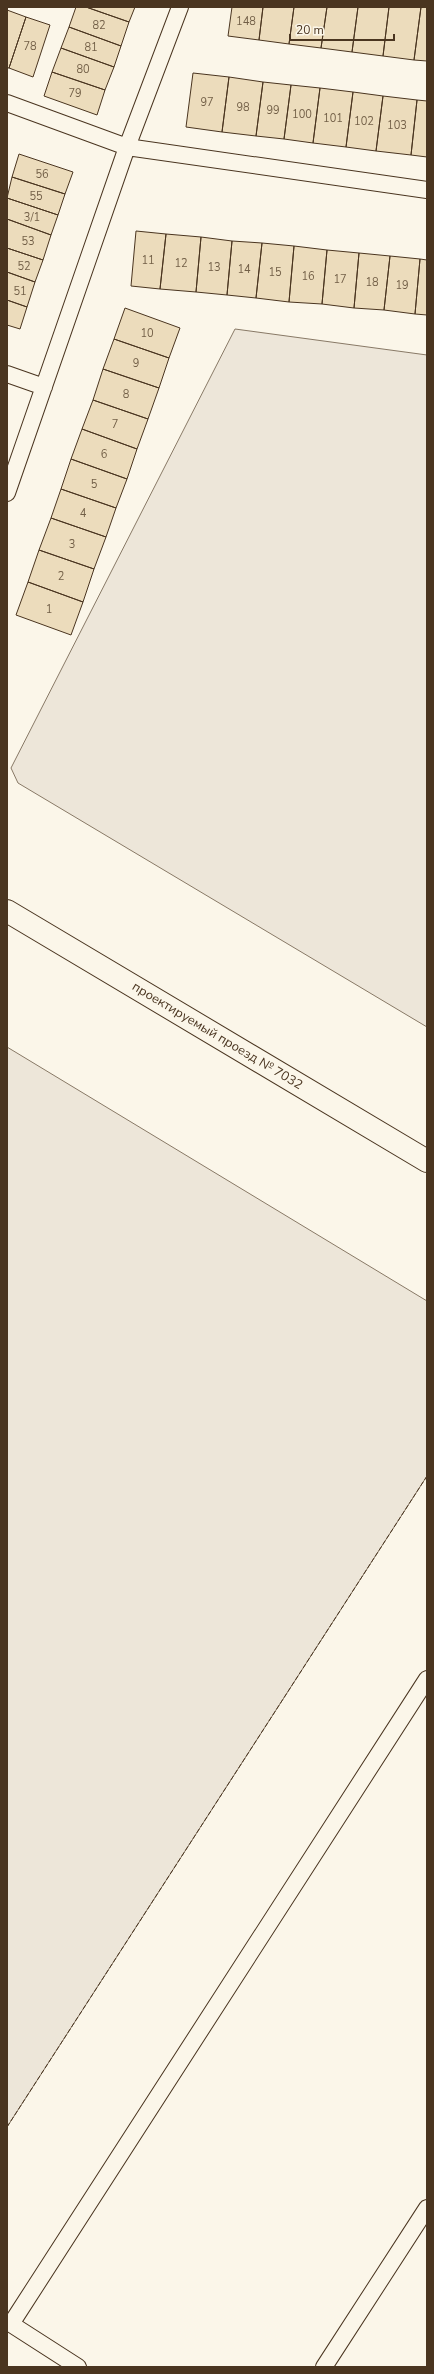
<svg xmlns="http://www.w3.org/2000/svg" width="434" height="2374" font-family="'Nunito Sans',sans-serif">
  <rect width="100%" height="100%" fill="#fbf6e9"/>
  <path fill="#ede6d9" stroke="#887966" d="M235,329L427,355V1027L18,783L11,768Z
    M7,1047L427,1301V1476L7,2127Z"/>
  <path fill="#ecdcbc" stroke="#4a3520" d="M76,7H86L129,22L121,46L69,27Z
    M86,7H135L129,22Z
    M232,7H263L259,40L228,36Z
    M263,7H294L289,44L259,40Z
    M294,7H327L321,48L289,44Z
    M327,7H358L352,52L321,48Z
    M358,7H389L383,56L352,52Z
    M389,7H421L414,60L383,56Z
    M421,7H427V61L414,60Z
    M7,10L26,17L9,68H7Z
    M26,17L50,25L33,77L9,68Z
    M69,27L121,46L114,67L61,48Z
    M61,48L114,67L105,90L52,72Z
    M52,72L105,90L97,115L44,96Z
    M193,73L229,77L222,132L186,127Z
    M229,77L263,82L256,136L222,132Z
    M263,82L291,85L284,139L256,136Z
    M291,85L320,88L313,143L284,139Z
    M320,88L353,92L346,147L313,143Z
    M353,92L383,96L376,151L346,147Z
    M383,96L417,100L411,155L376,151Z
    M417,100L427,101V157L411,155Z
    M19,154L73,172L65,194L12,177Z
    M12,177L65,194L58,215L7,198Z
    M7,198L58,215L51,235L7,219Z
    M7,219L51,235L43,260L7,248Z
    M136,231L166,234L160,289L131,286Z
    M166,234L201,237L196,292L160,289Z
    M201,237L232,241L227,295L196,292Z
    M232,241L262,243L256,298L227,295Z
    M262,243L294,246L289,302L256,298Z
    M294,246L327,250L322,304L289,302Z
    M7,248L43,260L35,282L7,272Z
    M327,250L359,253L354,308L322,304Z
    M359,253L390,256L384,310L354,308Z
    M390,256L420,259L415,314L384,310Z
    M420,259L427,260V315L415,314Z
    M7,272L35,282L27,307L7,300Z
    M7,300L27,307L20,329L7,325Z
    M125,308L180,328L169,358L114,339Z
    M114,339L169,358L159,388L103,369Z
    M103,369L159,388L148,419L93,400Z
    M93,400L148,419L137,449L82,429Z
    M82,429L137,449L127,479L71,459Z
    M71,459L127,479L116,508L61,489Z
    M61,489L116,508L106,537L51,518Z
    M51,518L106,537L94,569L39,550Z
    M39,550L94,569L83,602L28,582Z
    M28,582L83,602L71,635L16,615Z"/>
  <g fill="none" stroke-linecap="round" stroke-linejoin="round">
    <defs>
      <path id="service" d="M7,103L127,147L427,190
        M7,374L44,387
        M7,493L127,147L180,7
        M78,2367L11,2324L427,1679
        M324,2367L427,2208"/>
      <path id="secondary" d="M7,911L427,1161"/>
    </defs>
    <use href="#service" stroke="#4a3520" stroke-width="18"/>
    <use href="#secondary" stroke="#4a3520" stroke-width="24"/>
    <use href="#service" stroke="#fbf6e9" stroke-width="16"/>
    <use href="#secondary" stroke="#fbf6e9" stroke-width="22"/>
    <path stroke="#4a3520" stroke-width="1" stroke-dasharray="5 2" stroke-linecap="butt" d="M7,2127L427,1476"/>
  </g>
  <g text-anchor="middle" stroke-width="3" stroke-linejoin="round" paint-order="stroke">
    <g font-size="11" fill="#725f47">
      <text x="246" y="25">148</text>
      <text x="99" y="29">82</text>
      <text x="30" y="50">78</text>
      <text x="91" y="51">81</text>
      <text x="83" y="73">80</text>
      <text x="75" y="97">79</text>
      <text x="207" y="106">97</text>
      <text x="243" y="111">98</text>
      <text x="273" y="114">99</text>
      <text x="302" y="118">100</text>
      <text x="333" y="122">101</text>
      <text x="364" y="125">102</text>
      <text x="397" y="129">103</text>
      <text x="42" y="178">56</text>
      <text x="36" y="200">55</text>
      <text x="32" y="221">3/1</text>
      <text x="28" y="245">53</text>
      <text x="148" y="264">11</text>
      <text x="181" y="267">12</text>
      <text x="24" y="270">52</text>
      <text x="214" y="271">13</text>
      <text x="244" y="273">14</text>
      <text x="275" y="276">15</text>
      <text x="308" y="280">16</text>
      <text x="340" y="283">17</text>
      <text x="372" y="286">18</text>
      <text x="402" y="289">19</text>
      <text x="20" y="295">51</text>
      <text x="147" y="337">10</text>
      <text x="136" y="367">9</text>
      <text x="126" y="398">8</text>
      <text x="115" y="428">7</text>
      <text x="104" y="458">6</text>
      <text x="94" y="488">5</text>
      <text x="83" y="517">4</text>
      <text x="72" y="548">3</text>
      <text x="61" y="580">2</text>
      <text x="49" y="613">1</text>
    </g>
    <g font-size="13" fill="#4a3520" stroke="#fbf6e9">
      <text transform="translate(218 1035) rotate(31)" y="5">проектируемый проезд № 7032</text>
    </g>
  </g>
  <rect width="434" height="2374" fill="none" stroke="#4a3520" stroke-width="16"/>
  <path d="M290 34v6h104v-6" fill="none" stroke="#4a3520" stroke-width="2"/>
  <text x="296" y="34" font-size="12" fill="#4a3520" stroke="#fbf6e9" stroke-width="3" paint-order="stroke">20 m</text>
</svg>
